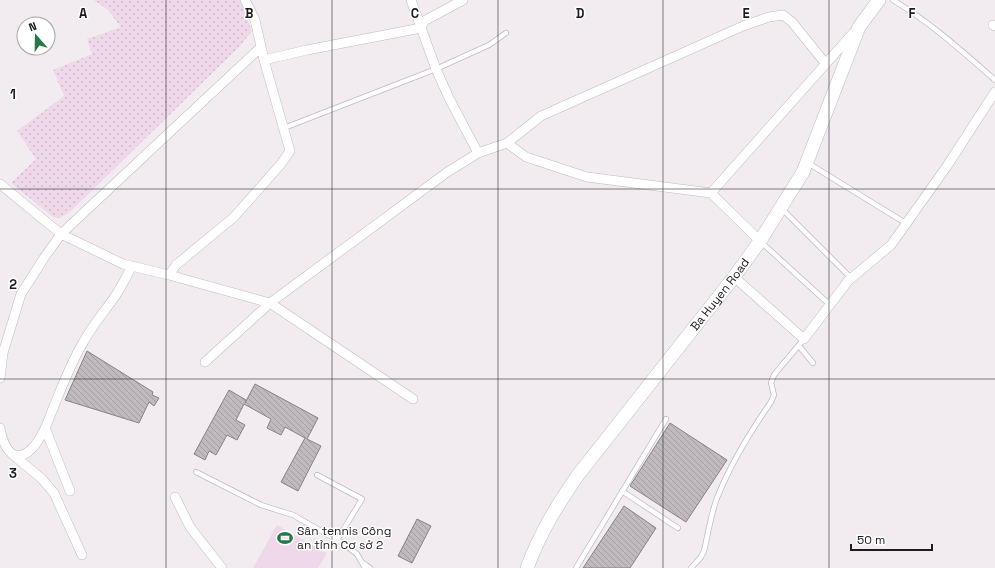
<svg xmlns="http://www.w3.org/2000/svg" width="995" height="568" font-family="'Space Grotesk',sans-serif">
  <defs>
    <pattern id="garden-dots" width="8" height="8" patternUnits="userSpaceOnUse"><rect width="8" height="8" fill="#eed8e9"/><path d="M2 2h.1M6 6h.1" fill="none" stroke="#ccb9c7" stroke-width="1.8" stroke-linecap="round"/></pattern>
    <pattern id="building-back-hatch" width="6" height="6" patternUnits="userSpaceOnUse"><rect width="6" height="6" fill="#c0babe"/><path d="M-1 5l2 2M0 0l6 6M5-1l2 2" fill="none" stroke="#a59fa3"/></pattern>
  </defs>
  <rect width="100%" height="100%" fill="#f2ecf1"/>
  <path fill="#eed8e9" d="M277,525L327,553L318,568H253Z"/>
  <path fill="url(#garden-dots)" d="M94,0H240L252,31L239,47L70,212L60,218L53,217L11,183L36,159L17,131L64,96L53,70L92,54L87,39L121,27L108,10Z"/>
  <path fill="url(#building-back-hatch)" stroke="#888286" d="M87,351L153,392L152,395L159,398L154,406L149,402L139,423L65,400Z
    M255,384L318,418L307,439L321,446L298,491L281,482L305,438L285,427L281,435L267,428L271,419L244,404L236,420L245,425L237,440L227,435L216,455L209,451L205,460L194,454L229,390L246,400L245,403Z
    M670,423L727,460L686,522L630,486Z
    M624,506L656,528L630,568H583Z
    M417,519L431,526L412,563L398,556Z"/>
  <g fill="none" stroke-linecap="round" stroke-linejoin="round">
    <defs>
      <path id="lane" d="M893,0C931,23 962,51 995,80
        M284,128L436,69L489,45L506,33
        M808,163L907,224
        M782,209L851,278
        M761,242L830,305
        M799,346L813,363
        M196,472L261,505L293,515L344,544L357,554L365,568
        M317,475L362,499L337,540
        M622,491L678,528
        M363,563L370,568
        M576,568L666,419
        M691,568L701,557L704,551C708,534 711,514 717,498C731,463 750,432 771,402L774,395L771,383L774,375L804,339"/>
      <path id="street" d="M411,0L436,69L449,98L478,153
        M993,25L995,26
        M421,28L423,23L426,20L463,0
        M261,47L61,234L123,264L169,275L270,303L446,173L478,153L507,143L526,157L587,177L711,193L854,32
        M264,60L307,50L421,28
        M507,143L541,116L743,26L769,17L783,15L792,22L826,64
        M0,184L61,234L44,258L21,294L3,353L0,378
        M711,193L760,241
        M169,275L176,265L234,217L281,164L290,151L264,60L255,20L245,0
        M734,277L804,339L848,281L891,245L947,166L995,92
        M205,362L270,303L413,399
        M0,428C6,461 24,465 41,436C46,428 49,419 52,411C62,387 71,362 84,341C92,326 104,312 114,298C121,288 126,277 132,266
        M45,428L70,491
        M12,454L42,479L54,493L82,555
        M175,497L190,527L222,568"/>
      <g id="secondary">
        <path id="s1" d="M527,568C541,531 556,507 578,475L734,277L760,241L803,172L859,27L879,0"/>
      </g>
    </defs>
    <use href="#lane" stroke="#c0bbbf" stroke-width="6"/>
    <use href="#street" stroke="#c0bbbf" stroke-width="10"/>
    <use href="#secondary" stroke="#c0bbbf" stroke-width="14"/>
    <use href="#lane" stroke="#fff" stroke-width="4.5"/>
    <use href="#street" stroke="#fff" stroke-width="9"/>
    <use href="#secondary" stroke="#fff" stroke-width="13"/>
  </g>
  <path fill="none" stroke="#1d1b1d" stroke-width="1" stroke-opacity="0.55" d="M166,0V568M332,0V568M498,0V568M663,0V568M829,0V568M0,189H995M0,379H995"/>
  <defs>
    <symbol id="stadium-bare" viewBox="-9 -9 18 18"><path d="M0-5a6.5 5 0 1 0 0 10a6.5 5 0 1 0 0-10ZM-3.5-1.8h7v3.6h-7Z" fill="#277849" stroke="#fff" stroke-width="2.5" paint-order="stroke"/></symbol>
  </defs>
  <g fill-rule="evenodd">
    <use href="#stadium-bare" x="274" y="527" width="22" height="22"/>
  </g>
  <g text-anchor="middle" stroke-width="3" stroke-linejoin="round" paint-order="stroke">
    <g font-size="12" fill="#1d1b1d" stroke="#fff">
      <text dy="4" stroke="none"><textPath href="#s1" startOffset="336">Ba Huyen Road</textPath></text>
    </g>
    <g font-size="12" fill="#1d1b1d" stroke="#fff" text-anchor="start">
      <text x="297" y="535">Sân tennis Công<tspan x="297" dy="14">an tỉnh Cơ sở 2</tspan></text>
    </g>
  </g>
  <g font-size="13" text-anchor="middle" font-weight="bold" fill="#1d1b1d" stroke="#fff" stroke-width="3" stroke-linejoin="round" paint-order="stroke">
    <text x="83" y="18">A</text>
    <text x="249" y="18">B</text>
    <text x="415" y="18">C</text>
    <text x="580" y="18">D</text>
    <text x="746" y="18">E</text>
    <text x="912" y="18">F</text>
    <text x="13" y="99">1</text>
    <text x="13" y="289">2</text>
    <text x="13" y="478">3</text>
  </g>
  <g transform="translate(36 36) rotate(340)"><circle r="19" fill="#ffffff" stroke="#a5a4a5"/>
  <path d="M0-3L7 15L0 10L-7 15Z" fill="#277849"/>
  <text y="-6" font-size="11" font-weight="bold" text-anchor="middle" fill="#1d1b1d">N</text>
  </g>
  <path d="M851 544v6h81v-6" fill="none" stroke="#1d1b1d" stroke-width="2"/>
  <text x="857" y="544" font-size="12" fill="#1d1b1d" stroke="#ffffff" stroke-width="3" paint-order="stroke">50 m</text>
</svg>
